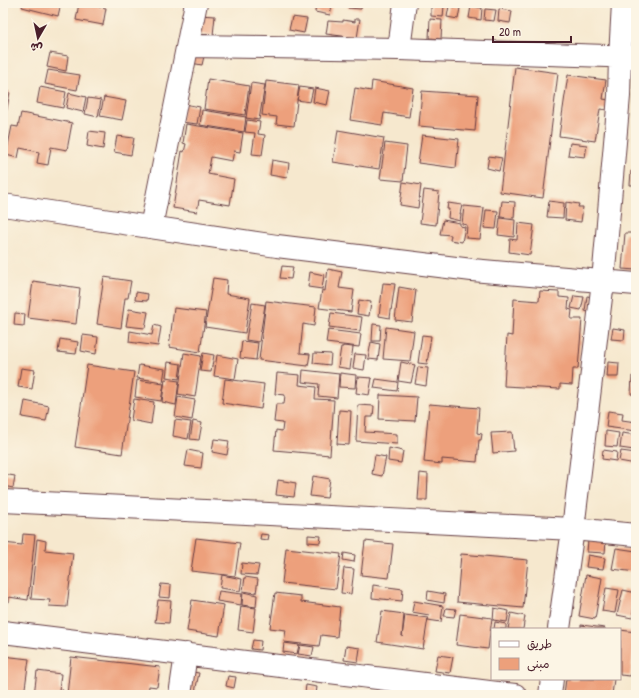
<svg xmlns="http://www.w3.org/2000/svg" width="639" height="698" font-family="'Patrick Hand','Playpen Sans Arabic',sans-serif">
  <rect width="100%" height="100%" fill="#fcf5e5"/>
  <filter id="ink" filterUnits="userSpaceOnUse"><feTurbulence type="fractalNoise" baseFrequency=".025" numOctaves="2"/><feDisplacementMap in="SourceGraphic" scale="8" xChannelSelector="R" yChannelSelector="G"/><feConvolveMatrix kernelMatrix="1 2 1 2 8 2 1 2 1" color-interpolation-filters="sRGB"/></filter>
  <filter id="wash" filterUnits="userSpaceOnUse"><feTurbulence type="fractalNoise" baseFrequency=".012" numOctaves="4" result="noise"/><feDisplacementMap in="SourceGraphic" scale="16" xChannelSelector="R" yChannelSelector="G"/><feGaussianBlur stdDeviation="0.9" result="paint"/><feColorMatrix in="noise" values="0 0 0 0 0 0 0 0 0 0 0 0 0 0 0 0 0 1.4 0 .05"/><feComposite in="paint" operator="in"/></filter>
  <g filter="url(#wash)">
    <rect width="100%" height="100%" fill="#f6e8ce"/>
    <g id="blocks">
      <path fill="#eda07b" d="M23,3H61L58,16L22,7Z
        M79,3H100L99,7L106,8L103,25L76,20Z
        M316,3L332,5L330,15L315,12Z
        M348,3H362L361,9L348,8Z
        M431,5L444,6L443,17L431,16Z
        M449,6L460,8L458,19L447,17Z
        M471,6L482,8L481,20L469,18Z
        M485,9L496,10L494,21L484,20Z
        M499,9L512,11L510,23L498,21Z
        M198,15L215,16L213,35L196,34Z
        M292,17L307,19L304,33L289,30Z
        M355,19H360L357,38L326,34L328,21L343,22V20L355,22Z
        M430,19L442,20L441,39L429,38Z
        M50,53L68,56L66,71L47,67Z
        M192,54L204,56L202,65L191,63Z
        M515,67L558,73L543,198L500,192Z
        M48,70L80,75L77,90L45,84Z
        M568,75L606,80L603,99L609,100L607,110L600,109L595,141L559,136Z
        M208,79L249,86L245,115L204,109Z
        M266,81L299,85L294,126L276,124L277,117L262,115Z
        M372,81L413,88L409,117L384,113L382,125L350,120L355,88L371,91Z
        M251,83L265,85L259,120L246,118Z
        M40,87L66,92L63,108L37,103Z
        M300,87L313,89L310,102L297,100Z
        M315,88L330,91L327,105L313,102Z
        M3,90L10,92L4,125H3Z
        M422,91L478,95L475,131L419,126Z
        M69,93L86,97L83,112L66,108Z
        M104,97L126,101L122,120L100,116Z
        M88,98L101,100L98,117L85,114Z
        M184,104L200,107L197,124L181,122Z
        M202,110L246,117L244,132L200,125Z
        M21,113L72,123L67,150L51,147L48,165L37,163L39,152L20,148L18,158L6,155L12,126L18,127Z
        M247,120L260,122L258,134L265,135L262,155L252,154L255,133L245,132Z
        M186,124L243,133L240,152L234,151L232,161L211,157L208,174L234,179L230,205L199,200L197,212L173,208L182,151L184,152L186,144L183,143Z
        M338,130L384,138L379,169L333,162Z
        M89,131L105,133L103,149L87,146Z
        M422,135L459,139L456,168L418,163Z
        M117,136L134,138L131,155L114,152Z
        M385,143L407,146L403,181L380,179Z
        M570,143L587,145L585,157L568,155Z
        M489,156L502,158L499,171L487,168Z
        M272,160L289,163L287,178L270,175Z
        M631,171L636,172V185H630Z
        M403,182L421,185L418,208L400,205Z
        M424,190L439,192L436,225L420,223Z
        M502,201L515,202L514,218L500,217Z
        M549,201L564,203L563,218L547,217Z
        M566,202L579,204L578,207H583L581,222L565,220Z
        M448,203L462,205L460,214H461L460,221L448,218L449,209H447Z
        M464,206L484,208L480,239L466,238L467,225L462,224Z
        M486,210L498,211L496,229L484,228Z
        M500,218L515,220L514,237L498,235Z
        M443,220L460,223V226L465,227L462,242L450,240L451,235L440,234Z
        M518,223L534,225L530,255L509,252L510,239L517,240Z
        M625,233H636V270L622,269Z
        M282,266L293,267L291,279L280,278Z
        M328,269L342,272L339,288L354,290L351,312L319,308L322,290L325,291Z
        M310,272L324,275L322,289L308,287Z
        M104,277L131,281L128,298H125L121,328L97,324Z
        M213,278L227,280L226,294L250,298L245,333L205,327Z
        M33,281L80,288L76,324L28,318Z
        M383,283L395,284L390,318L379,316Z
        M399,287L416,290L412,322L395,320Z
        M540,291L559,292V297L569,298L568,309L572,310L571,319H582L578,369H573L572,385L560,384V389L504,386L507,335L512,336L514,299L539,301Z
        M136,292L148,294L147,301L135,300Z
        M574,296L584,297L581,310L571,308Z
        M587,296L593,297L590,312L585,311Z
        M359,300L371,302L369,316L357,314Z
        M266,301L316,307L314,326L303,324L300,353L310,354L308,366L259,360Z
        M252,303L265,305L259,342L246,340Z
        M174,308L206,312L200,352L169,347Z
        M129,309L148,312L145,328L126,326Z
        M15,313L25,314L24,326L14,325Z
        M331,313L362,317L360,331L329,327Z
        M373,324L381,325L380,341H372Z
        M154,325L161,327L158,346L129,342L130,331L152,335Z
        M386,327L414,331L410,361L383,359Z
        M613,328L625,330L624,340L611,339Z
        M328,330L361,334L359,347L326,343Z
        M83,335L98,337L96,354L81,351Z
        M422,335L431,336L427,364L418,363Z
        M60,339L78,342L76,354L58,352Z
        M242,341L258,343L256,360L240,358Z
        M371,342L380,344L378,360L368,359Z
        M343,346L353,347L350,369L338,367L341,347H343Z
        M184,353L201,356L195,397L178,394Z
        M203,353L214,355L211,372L200,371Z
        M314,353L331,354L330,365L313,363Z
        M355,354L366,355L364,370L353,368Z
        M217,355L238,359L235,379L214,376Z
        M168,362L181,364L179,379L166,377Z
        M401,362L415,365L411,383L398,381Z
        M608,362L619,363L618,377H607Z
        M87,365L134,372L122,454L75,447Z
        M139,365L165,369L163,382L137,378Z
        M418,367L428,368L426,386L415,384Z
        M21,368L35,370L32,389L18,387Z
        M303,370L339,374L337,398L318,396L319,384L302,382Z
        M277,373L300,375L299,385L316,387L315,399L334,400L330,455L274,450L276,430L282,431L283,423L274,422L276,404H284L285,395L275,394Z
        M340,373L356,375L355,388L339,387Z
        M632,376L636,377V395L631,394Z
        M358,377L372,378L369,395L356,393Z
        M165,379L179,381L176,405L162,402Z
        M225,379L264,384L261,409L222,403Z
        M376,379L398,382L397,391L374,388Z
        M137,380L164,384L161,401L135,397Z
        M380,395L417,397L415,421L379,419Z
        M178,397L195,400L192,420L175,417Z
        M134,399L154,402L151,424L131,420Z
        M25,401L49,406L46,421L22,417Z
        M429,404L479,408L477,433L482,434L481,440H479L477,462L442,459V464L424,462Z
        M358,405L374,406L373,417H366L365,432L397,434V444L356,441Z
        M339,410L351,411L349,445L337,444Z
        M608,411L623,413L622,420L636,422V431L606,427Z
        M175,420L191,422L188,439L173,436Z
        M193,421L202,423L199,440L190,439Z
        M606,431L619,433L617,447L605,446Z
        M512,432L514,451L493,453L491,433Z
        M622,433L636,435L634,450L620,448Z
        M214,439L229,441L227,455L212,452Z
        M389,448L403,451L401,463L388,461Z
        M188,450L203,453L201,468L185,466Z
        M603,450L617,452L616,461L602,459Z
        M621,451L636,453V464L619,461Z
        M375,455L386,457L382,476L372,474Z
        M420,473L428,474L427,500H418Z
        M3,474L15,476L13,488L3,486Z
        M313,476L330,479L327,498L310,496Z
        M278,480L296,483L294,497L276,495Z
        M23,534L35,535L28,600L9,597V602L3,601V543L22,545Z
        M261,534L269,535L268,540L260,539Z
        M308,535L321,536L320,543L308,542Z
        M196,538L240,543L235,576L191,571Z
        M37,539L46,541L45,550L73,553L67,607L49,606L50,600L31,599Z
        M588,540L606,541L605,553L587,552Z
        M365,541L393,544L389,578L361,575Z
        M286,548L341,554L336,589L282,583Z
        M616,548L636,551V572L612,569Z
        M344,553L355,555L354,562L343,560Z
        M461,554L528,560L523,608L457,602Z
        M588,555L605,558L603,569L586,567Z
        M242,563L259,565L257,575L241,574Z
        M344,568L354,569L351,594L341,593Z
        M222,575L242,579L240,591L220,588Z
        M586,575L602,578L595,619L579,616Z
        M245,577L258,579L256,593L243,591Z
        M161,584L171,585L170,598L159,597Z
        M373,585L403,589L402,601L372,598Z
        M606,588L619,590L615,613L602,611Z
        M623,590L636,593L632,618L617,615Z
        M219,591L242,594L241,605L217,601Z
        M428,591L445,594L444,603L427,600Z
        M243,592L257,595L256,607L242,605Z
        M275,593L301,596V602L340,607L337,637L321,635L319,646L284,642L286,630L270,628Z
        M158,600L171,601L169,623L155,622Z
        M192,600L224,605L219,636L187,631Z
        M414,601L443,606L441,622L428,620L429,615L412,612Z
        M241,606L256,608L253,632L238,630Z
        M446,608L456,609L454,617L444,616Z
        M494,608L509,611L507,622L493,620Z
        M382,611L404,614L402,637L405,615L428,618L423,649L377,642Z
        M511,613L525,616L523,629H508Z
        M460,614L492,618L488,649L456,645Z
        M495,622L506,624V629H494Z
        M581,625L605,628V629H581Z
        M620,630L636,632L630,676L620,675Z
        M253,640L261,641L260,650L251,649Z
        M284,643L299,645L297,654L283,652Z
        M300,645L314,647L312,656L298,654Z
        M346,646L360,648L358,662L344,660Z
        M438,655L453,657L450,673L435,671Z
        M3,656L29,659L24,695H3Z
        M71,657L160,667L157,687L149,686L148,695H67Z
        M37,671L61,674L59,690H63L62,695H34Z
        M186,671L199,673L195,692L183,689Z
        M228,676L236,677L234,688L226,686Z
        M566,679H614L612,695L564,694Z
        M306,685L317,687L316,694L305,693Z"/>
    </g>
  </g>
  <g filter="url(#ink)">
    <use href="#blocks" fill-opacity="0" stroke="#643d43" stroke-width="1"/>
    <g fill="none" stroke-linecap="round" stroke-linejoin="round">
      <defs>
        <path id="minor" d="M188,46L399,49L636,57
          M399,49L405,3
          M3,205L277,246L472,270L636,284
          M151,227L196,3
          M3,501L573,529L636,535
          M559,629L573,529L603,281L619,96L620,57L623,3
          M3,632L515,695
          M180,695L186,654
          M550,695L552,679"/>
      </defs>
      <use href="#minor" stroke="#643d43" stroke-width="24"/>
      <use href="#minor" stroke="#fff" stroke-width="22"/>
    </g>
  </g>
  <rect width="639" height="698" fill="none" stroke="#fcf5e5" stroke-width="16"/>
  <rect x="491" y="628" width="130" height="52" fill="#fcf5e5" stroke="#b59f9b"/>
  <rect x="499" y="641" width="20" height="6" fill="#ffffff" stroke="#b59f9b"/>
  <text x="527" y="648" font-size="12" fill="#4a1f2b">طريق</text>
  <rect x="499" y="658" width="20" height="12" fill="#eda07b" stroke="#b59f9b"/>
  <text x="527" y="668" font-size="12" fill="#4a1f2b">مبنى</text>
  <g transform="translate(38 38) rotate(189)" stroke="#fcf5e5" stroke-width="3" paint-order="stroke">
  <path d="M0-3L7 15L0 10L-7 15Z" fill="#4a1f2b"/>
  <text y="-6" font-size="11" font-weight="bold" text-anchor="middle" fill="#4a1f2b">ش</text>
  </g>
  <path d="M493 36v6h78v-6" fill="none" stroke="#4a1f2b" stroke-width="2"/>
  <text x="499" y="36" font-size="12" fill="#4a1f2b" stroke="#fcf5e5" stroke-width="3" paint-order="stroke">20 m</text>
</svg>
